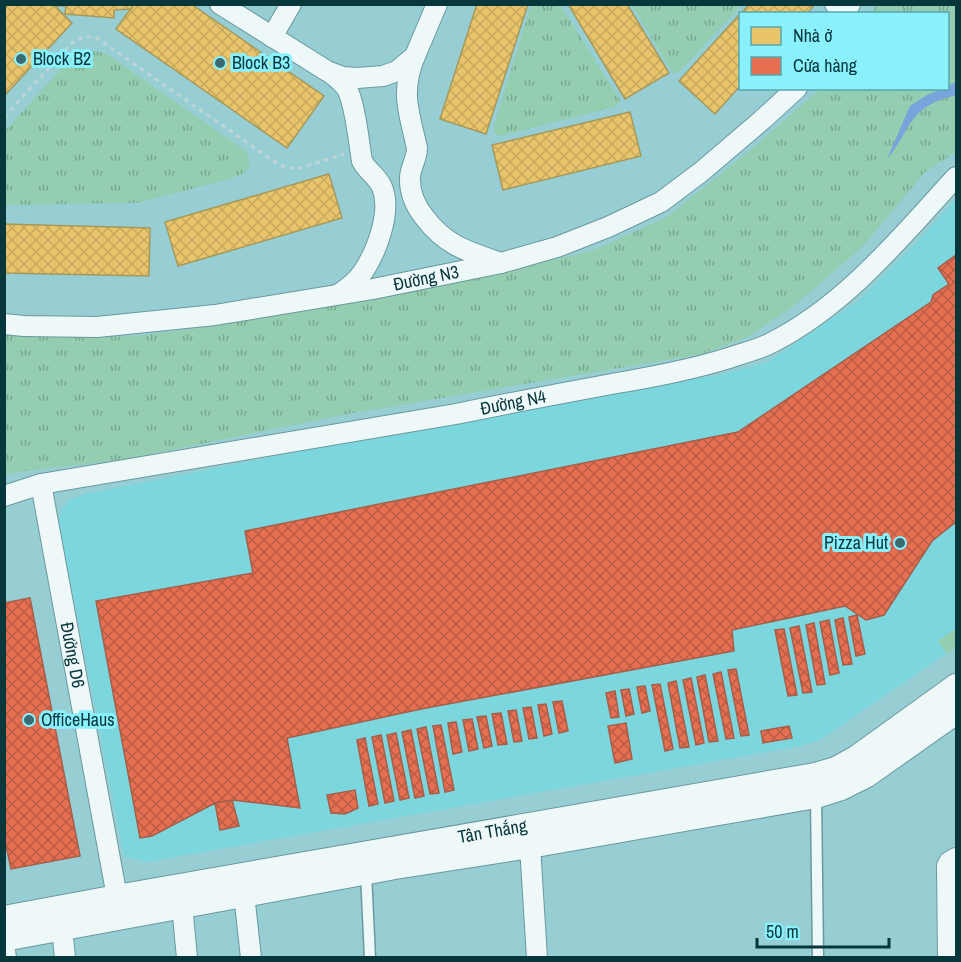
<svg xmlns="http://www.w3.org/2000/svg" width="961" height="962" font-family="'Archivo Narrow',sans-serif">
  <defs>
    <pattern id="grass-tufts" width="24" height="20" patternUnits="userSpaceOnUse" patternTransform="scale(1.5)"><rect width="24" height="20" fill="#94cdaf"/><path d="M3 7l-1-3M5 7V3M7 7l1-3M15 17l-1-3M17 17v-4M19 17l1-3" fill="none" stroke="#77a790"/></pattern>
    <pattern id="homes-cross-hatch" width="8" height="8" patternUnits="userSpaceOnUse" patternTransform="scale(1.5)"><rect width="8" height="8" fill="#e9c46a"/><path d="M0 0l8 8M0 8l8-8" fill="none" stroke="#c6a95d"/></pattern>
    <pattern id="shops-cross-hatch" width="8" height="8" patternUnits="userSpaceOnUse" patternTransform="scale(1.5)"><rect width="8" height="8" fill="#e76f51"/><path d="M0 0l8 8M0 8l8-8" fill="none" stroke="#b95c44"/></pattern>
  </defs>
  <rect width="100%" height="100%" fill="#96ced4"/>
  <path fill="#7cd6de" d="M956,199V647L821,739L800,746L146,862L124,856L59,522L61,510L71,499L86,494L506,410L719,375L768,362L858,301L917,242Z"/>
  <path fill="url(#grass-tufts)" d="M531,5H558L561,6L620,100L617,106L501,136L495,134L494,126Z
    M632,5H742L679,72L673,73Z
    M877,5H956V152L925,172L863,246L795,305L746,338L702,354L353,413L126,459L18,472L5,475V334L79,337L135,336L192,329L518,268L592,251L667,217L753,148L820,89L948,88V14L871,13Z
    M95,51L107,54L247,152L250,164L245,173L226,180L137,203L5,205V131L69,60L84,54Z"/>
  <path fill="#94cdaf" d="M956,628V647L947,654L938,641Z"/>
  <path fill="#79a3dc" d="M956,82V95C946,98 934,101 925,108C908,119 901,144 887,159L910,106L927,95L942,89L948,88V86Z"/>
  <path fill="url(#homes-cross-hatch)" stroke="#a5995c" stroke-width="1.5" d="M9,4H53L72,23L4,96V9Z
    M53,4H134L131,9L114,10V18L65,14L66,6H54Z
    M134,4H191L324,96L287,148L116,29Z
    M477,4H528L486,134L440,119Z
    M568,4H627L669,73L625,99Z
    M749,4H815L807,14H741Z
    M740,14V86L715,114L679,81Z
    M630,112L641,156L503,190L492,145Z
    M329,174L342,218L178,266L165,222Z
    M4,224L150,228L149,276L4,273Z"/>
  <path fill="url(#shops-cross-hatch)" stroke="#a45e4a" stroke-width="1.5" d="M956,255V522L932,541L884,615L866,620L845,606L732,630L734,651L421,709L287,738L300,808L232,800L215,803L152,836L140,838L96,601L253,573L245,531L738,432L931,302L933,295L949,284L938,268Z
    M30,598L80,856L11,869L4,836V603Z
    M857,615L865,654L856,656L849,617Z
    M843,618L852,664L843,665L835,620Z
    M829,620L839,673L830,675L820,622Z
    M814,623L825,684L817,685L806,625Z
    M799,626L812,692L803,693L790,628Z
    M784,629L797,695L788,696L775,630Z
    M736,669L749,735L741,736L728,670Z
    M721,672L734,738L726,739L713,674Z
    M705,675L718,741L709,742L697,677Z
    M691,678L704,743L696,745L683,680Z
    M676,681L689,747L680,748L668,683Z
    M660,684L673,749L665,751L652,685Z
    M645,686L650,711L642,713L637,687Z
    M629,689L634,714L626,716L621,690Z
    M615,691L619,717L611,718L606,693Z
    M562,701L568,731L559,733L553,702Z
    M546,704L552,734L544,736L538,705Z
    M531,707L537,738L529,739L523,708Z
    M516,710L522,741L514,742L508,711Z
    M501,713L507,744L498,745L492,714Z
    M486,716L492,746L484,748L477,717Z
    M472,719L478,749L469,751L463,720Z
    M456,722L462,752L453,754L448,723Z
    M626,723L632,759L615,763L608,726Z
    M441,725L454,790L445,792L433,726Z
    M789,726L792,738L763,743L761,731Z
    M426,727L439,793L430,794L417,729Z
    M411,730L424,796L415,798L402,732Z
    M396,733L409,798L400,800L387,735Z
    M381,735L394,801L385,803L372,737Z
    M365,738L378,804L369,806L357,740Z
    M355,790L358,808L345,814L331,813L327,795Z
    M232,800L239,826L220,830L215,803Z"/>
  <g fill="none" stroke-linecap="round" stroke-linejoin="round">
    <defs>
      <path id="service" d="M816,796L818,958
        M366,873L370,958"/>
      <g id="minor">
        <path d="M220,4L327,71L343,77L357,78L383,76L397,71L415,56L437,4"/>
        <path d="M835,4L845,14L850,4"/>
        <path d="M272,37L291,4"/>
        <path d="M415,56C400,92 409,112 417,148C417,160 409,169 410,180C410,194 416,207 425,218C446,246 469,252 501,263"/>
        <path d="M329,72C336,77 342,81 347,89C355,103 359,143 362,161C367,171 377,176 382,187C392,211 377,251 363,272C357,281 348,288 339,294"/>
        <path id="s1" d="M4,324L24,326L97,327L215,315L373,289L501,263L557,247L608,227L661,202L701,172L762,120L797,88"/>
        <path id="s2" d="M41,484L117,897"/>
        <path id="s3" d="M4,496L41,484L456,414C510,403 563,393 617,383C659,376 701,368 741,354C751,351 762,348 771,343C846,305 900,238 956,177"/>
        <path d="M530,846L537,958"/>
        <path d="M244,894L251,958"/>
        <path d="M182,905L187,958"/>
        <path d="M62,928L65,958"/>
        <path d="M4,943L6,958"/>
        <path d="M948,958L947,866L949,862L956,858"/>
      </g>
      <g id="tertiary">
        <path id="s4" d="M4,918L117,897L815,775L836,769L856,758L956,686"/>
        <path d="M4,939L395,867L530,846L816,796L841,788L867,775L956,712"/>
      </g>
    </defs>
    <use href="#service" stroke="#69999e" stroke-width="13"/>
    <use href="#minor" stroke="#69999e" stroke-width="22"/>
    <use href="#tertiary" stroke="#69999e" stroke-width="26"/>
    <path stroke="#c0d3d5" stroke-width="3" stroke-dasharray="4.5 4.5" stroke-linecap="butt" d="M4,117L72,43L85,36L97,38L272,160L286,168H300L344,154"/>
    <use href="#service" stroke="#eff8f9" stroke-width="10"/>
    <use href="#minor" stroke="#eff8f9" stroke-width="20"/>
    <use href="#tertiary" stroke="#eff8f9" stroke-width="24"/>
  </g>
  <g fill="#396b71" stroke="#8af0fb" stroke-width="2">
    <circle cx="21" cy="59" r="6"/>
    <circle cx="220" cy="63" r="6"/>
    <circle cx="900" cy="543" r="6"/>
    <circle cx="29" cy="720" r="6"/>
  </g>
  <g text-anchor="middle" stroke-width="6" stroke-linejoin="round" paint-order="stroke">
    <g font-size="18" fill="#07363b" stroke="#8af0fb" text-anchor="start">
      <text x="33" y="65">Block B2</text>
      <text x="232" y="69">Block B3</text>
      <text x="888" y="549" text-anchor="end">Pizza Hut</text>
      <text x="41" y="726">OfficeHaus</text>
    </g>
    <g font-size="18" fill="#07363b" stroke="#8af0fb">
      <text dy="6" stroke="none"><textPath href="#s1" startOffset="426">Đường N3</textPath></text>
      <text dy="6" stroke="none"><textPath href="#s3" startOffset="518">Đường N4</textPath></text>
      <text dy="6" stroke="none"><textPath href="#s2" startOffset="174">Đường D6</textPath></text>
      <text dy="6" stroke="none"><textPath href="#s4" startOffset="496">Tân Thắng</textPath></text>
    </g>
  </g>
  <rect width="961" height="962" fill="none" stroke="#07363b" stroke-width="12"/>
  <rect x="739" y="12" width="210" height="78" fill="#8af0fb" stroke="#56a6ae" stroke-width="1.5"/>
  <rect x="751" y="27" width="30" height="18" fill="#e9c46a" stroke="#56a6ae" stroke-width="1.5"/>
  <text x="793" y="42" font-size="18" fill="#07363b">Nhà ở</text>
  <rect x="751" y="57" width="30" height="18" fill="#e76f51" stroke="#56a6ae" stroke-width="1.5"/>
  <text x="793" y="72" font-size="18" fill="#07363b">Cửa hàng</text>
  <path d="M757 938v9h132v-9" fill="none" stroke="#07363b" stroke-width="3"/>
  <text x="766" y="938" font-size="18" fill="#07363b" stroke="#8af0fb" stroke-width="4.5" paint-order="stroke">50 m</text>
</svg>
